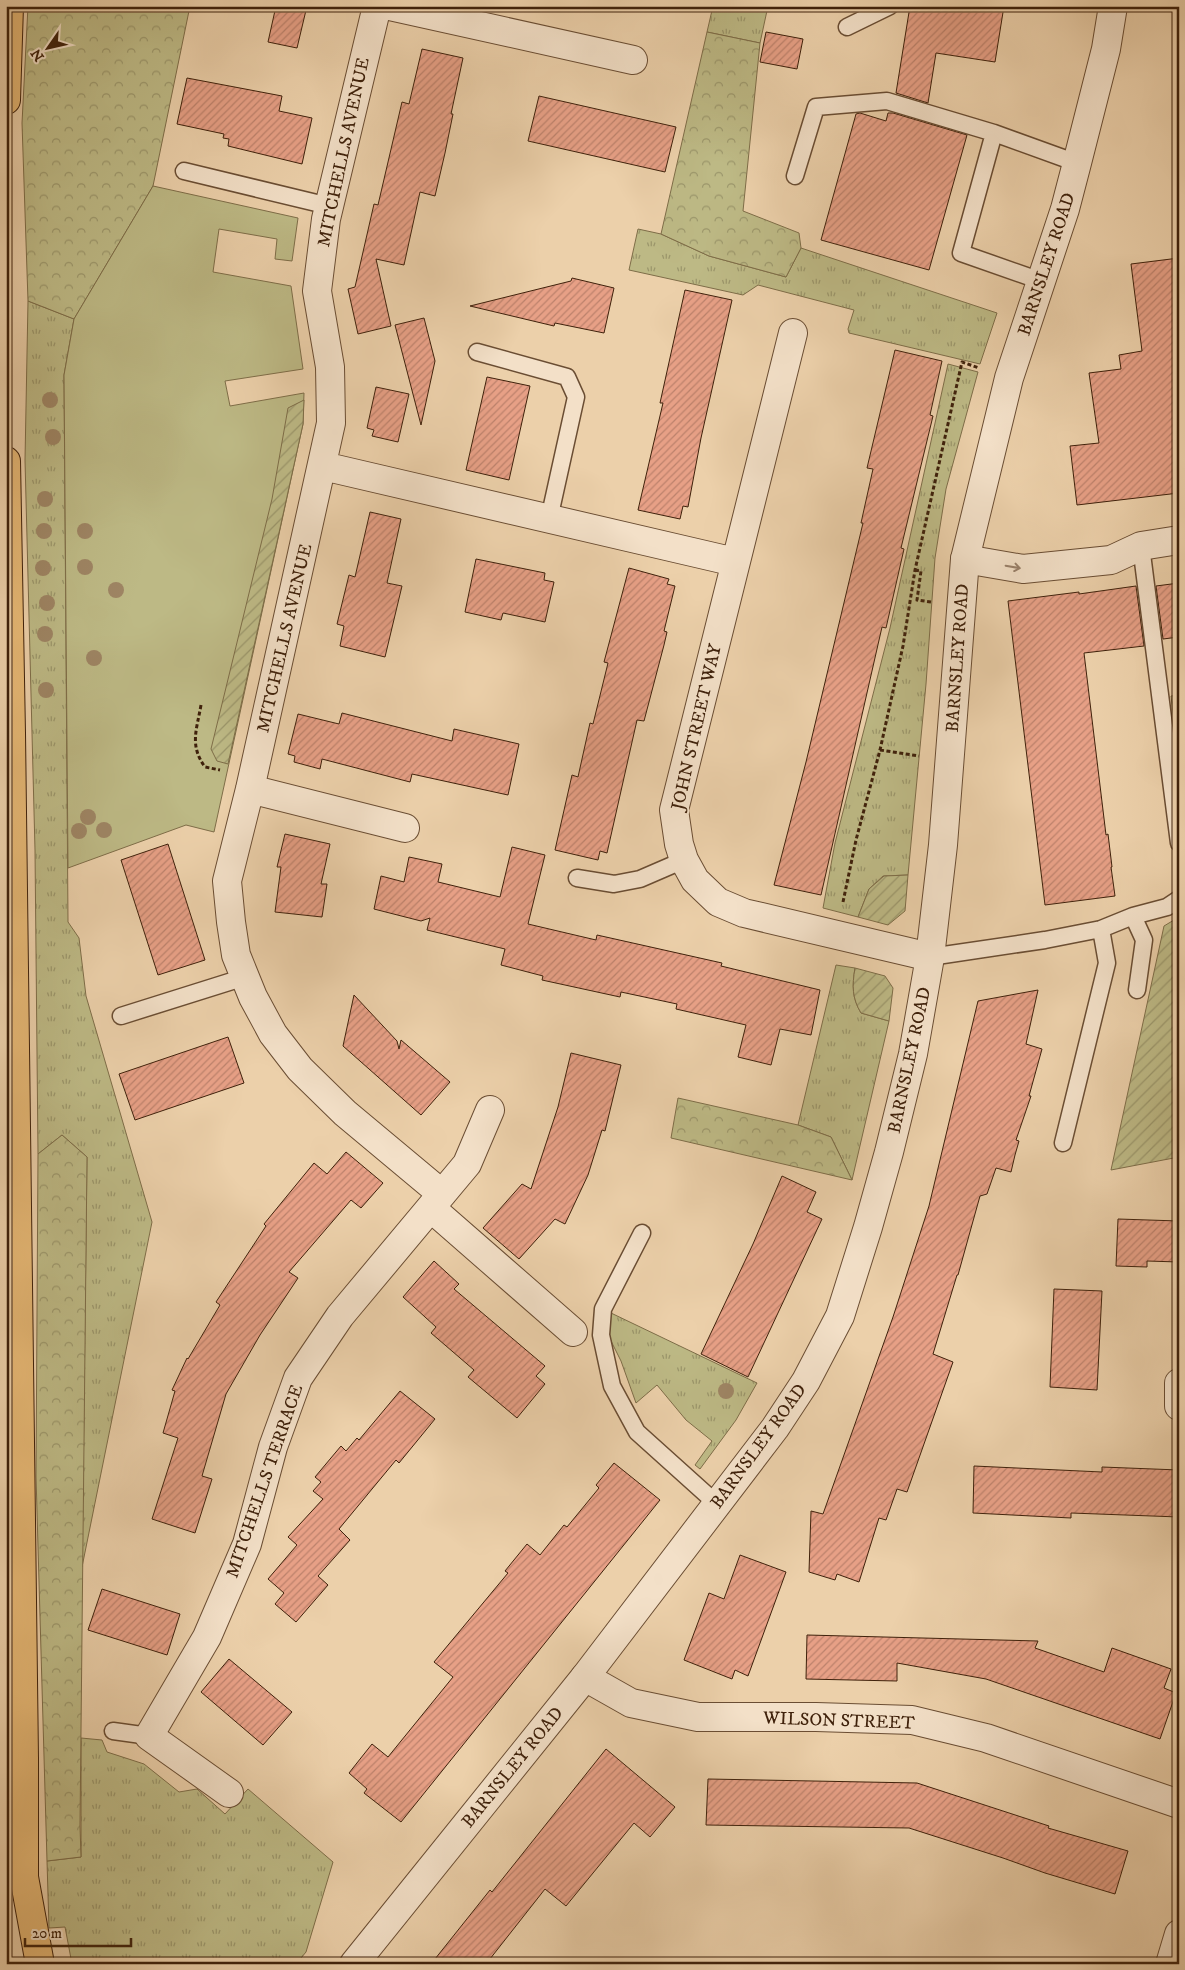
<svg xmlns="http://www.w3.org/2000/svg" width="1185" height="1970" font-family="'IM FELL DW Pica',serif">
  <defs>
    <pattern id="grass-tufts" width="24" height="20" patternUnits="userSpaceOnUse" patternTransform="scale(1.25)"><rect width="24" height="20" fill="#bdb985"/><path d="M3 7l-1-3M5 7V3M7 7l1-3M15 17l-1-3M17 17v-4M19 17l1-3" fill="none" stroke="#9b966b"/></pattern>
    <pattern id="forest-crowns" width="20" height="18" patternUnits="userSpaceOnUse" patternTransform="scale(1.25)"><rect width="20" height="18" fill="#bdb985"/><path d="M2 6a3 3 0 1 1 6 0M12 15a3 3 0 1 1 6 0" fill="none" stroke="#9b966b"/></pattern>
    <pattern id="garden-furrows" width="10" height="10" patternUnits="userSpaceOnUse" patternTransform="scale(1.25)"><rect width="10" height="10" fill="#bdb985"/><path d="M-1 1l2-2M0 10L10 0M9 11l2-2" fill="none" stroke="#9b966b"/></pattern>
    <pattern id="building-hatch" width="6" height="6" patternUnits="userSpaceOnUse" patternTransform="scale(1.25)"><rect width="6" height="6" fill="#e7a086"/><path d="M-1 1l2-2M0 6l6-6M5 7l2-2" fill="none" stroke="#bd826c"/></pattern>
  </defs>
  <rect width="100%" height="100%" fill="#ecd0aa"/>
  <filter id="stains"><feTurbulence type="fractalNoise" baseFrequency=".004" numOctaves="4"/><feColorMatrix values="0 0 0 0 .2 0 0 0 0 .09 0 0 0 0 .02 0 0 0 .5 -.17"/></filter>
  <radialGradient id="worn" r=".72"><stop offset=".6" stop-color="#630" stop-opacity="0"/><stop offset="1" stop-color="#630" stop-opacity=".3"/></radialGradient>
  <path fill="url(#grass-tufts)" stroke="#7e6d48" d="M713,6H768L760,43L707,32Z
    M638,229L661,234L709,256L786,277L801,248L997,313L980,364L849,333L848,329L854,310L758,285L743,295L629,270Z
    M28,301L74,319L64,375L68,922L79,938L86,996L152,1222L82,1567L87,1157L62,1135L38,1154L35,850L25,460Z
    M948,364L978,372L946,489L935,558L926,684L908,875L883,876L869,889L858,917L823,908L835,843L890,628Z
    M836,965L855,968C852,986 852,998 861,1013L889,1021L852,1180L831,1137L798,1125Z
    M611,1313L757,1383L736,1420L700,1469L695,1465L712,1441L686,1420L657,1385L636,1403L621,1361L608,1335Z
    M81,1738L102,1740L107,1752L144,1764L179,1792L197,1789L225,1814L248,1789L333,1862L306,1952L296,1964H72L65,1927L49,1928L47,1861L81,1857Z"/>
  <path fill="url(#forest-crowns)" stroke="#7e6d48" d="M28,6H190L153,186L74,319L28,301L22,123Z
    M707,32L760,43L743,211L799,233L801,248L786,277L709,256L661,234Z
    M678,1098L798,1125L831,1137L852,1180L671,1138Z
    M62,1135L87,1157L80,1826L81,1857L47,1861L36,1476L38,1154Z"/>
  <path fill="#bdb985" stroke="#7e6d48" d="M153,186L298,218L292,261L275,259L277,239L219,229L213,272L291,286L303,369L225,381L230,406L304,393L303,424L214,832L186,825L68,868L64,375L74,319Z"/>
  <path fill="url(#garden-furrows)" stroke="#7e6d48" d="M304,400L303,424L228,764L217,761L211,749L272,499L288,408Z
    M1179,695V765L1171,696Z
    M908,875L905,911L888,925L858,917L869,889L884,876Z
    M1179,917V1157L1111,1170L1164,926Z
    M855,968L885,976L893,988L889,1021L861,1013C852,998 852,986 855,968Z"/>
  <path fill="url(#building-hatch)" stroke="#3f210b" d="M276,6H307L297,48L268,42Z
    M910,6H1004L995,62L936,53L928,103L896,93Z
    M766,32L803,39L797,69L760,62Z
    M422,49L463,58L451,114H453L445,153L435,196L420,192L404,265L376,259L391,326L358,334L348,289L355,287L374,204L378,205L402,102L409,104Z
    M187,78L282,96L279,111L312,118L302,164L228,146L229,139L223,138L224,134L177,124Z
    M539,96L676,127L665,172L528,141Z
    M860,113L886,121L888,113H893L967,135L929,270L821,240L856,114Z
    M1179,258V493L1077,505L1070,446L1099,443L1089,373L1121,369L1119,355L1142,351L1131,264Z
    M572,278L614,288L604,333L555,323L554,326L470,306L571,281Z
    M685,290L732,300L701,438L688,507L683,506L680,519L638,510L663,403H660Z
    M424,318L435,361L421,425L395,325Z
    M895,350L942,361L930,415L933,416L901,548L904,549L886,628L882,627L821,895L774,885L806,762L863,523H861L873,469L867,468Z
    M487,377L530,386L509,480L466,470Z
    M376,387L409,394L398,442L372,436L374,430L367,428Z
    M370,512L401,519L387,583L402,586L385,657L340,646L344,626L337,624L349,575L355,577Z
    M476,559L545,573L544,580L554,582L545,622L503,613L501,620L465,612Z
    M629,568L669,579L667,584L675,586L664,631L667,632L664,645L644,721L637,720L607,853L600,851L598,860L555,850L572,775L578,777L590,723L593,724L608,663L604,662Z
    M1179,583V637L1163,639L1156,586Z
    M1136,586L1144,646L1084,653L1106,835L1108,834L1112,867H1111L1115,896L1045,905L1008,601L1079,592V594Z
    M342,713L452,741L454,729L519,744L508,795L412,774L410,782L322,759L320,769L294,762L295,756L288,754L298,714L339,724Z
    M285,834L330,844L321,884H327L322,917L275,912L281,867H277Z
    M168,844L205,960L158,975L121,860Z
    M512,847L545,855L528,924L596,940L597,935L722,963L721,966L820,990L811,1035L780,1029L771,1065L738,1057L746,1025L676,1009L677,1004L621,992L620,997L542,980L543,976L501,965L505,949L427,930L430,918L421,921L374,909L381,876L404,882L409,857L442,864L438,882L500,897Z
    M1038,990L1026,1044L1042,1049L1029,1096H1031L1016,1140L1019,1141L1015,1155L1011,1172L996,1168L987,1194L980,1196L958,1275H957L933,1354L953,1362L907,1492L897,1489L886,1520L879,1518L859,1582L837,1574L835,1580L809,1572L811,1511L823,1514L893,1317L929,1206L978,1001Z
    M354,995L397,1041L399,1049L401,1040L450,1082L421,1115L343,1046Z
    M228,1037L244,1083L135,1120L119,1074Z
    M571,1053L621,1065L605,1131L602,1130L588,1175L565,1224L555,1219L519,1259L483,1228L522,1184L531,1189L558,1107Z
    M346,1152L383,1183L361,1208L351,1200L289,1272L298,1278L260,1335L226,1394L202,1476L212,1479L195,1533L152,1519L178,1438L163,1433L175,1391L172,1390L187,1358L188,1359L220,1305L216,1302L266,1226L264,1224L314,1163L327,1174Z
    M782,1176L816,1192L807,1212L822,1219L748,1377L701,1354L753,1244Z
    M1118,1219L1179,1221V1262L1147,1261V1267L1116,1266Z
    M434,1261L459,1284L454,1289L545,1366L536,1376L545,1384L517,1418L468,1377L474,1370L431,1333L436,1327L403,1297Z
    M1054,1289L1102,1291L1097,1390L1050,1387Z
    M400,1391L435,1419L399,1463L396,1460L339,1529L350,1540L318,1576L328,1585L296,1622L275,1604L284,1593L268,1579L297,1545L288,1537L323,1499L313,1491L321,1482L315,1477L341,1446L346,1451L357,1438L359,1440Z
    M614,1463L660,1500L401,1822L364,1793L367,1789L349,1773L372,1744L388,1757L453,1677L434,1662L508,1573L505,1571L527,1544L540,1555L564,1525L567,1527L599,1488L596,1485Z
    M974,1466L1102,1472V1467L1179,1470V1517L1071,1513V1518L973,1513Z
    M740,1555L786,1572L748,1676L735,1670L732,1679L684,1660L709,1593L724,1599Z
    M102,1589L180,1614L167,1655L88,1630Z
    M807,1635L1038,1641L1035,1648L1104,1672L1112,1648L1171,1669L1164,1688L1176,1693L1160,1739L986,1679L897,1663V1681L806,1679Z
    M229,1659L292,1712L263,1745L201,1692Z
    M606,1749L675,1807L650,1837L634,1823L566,1906L545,1889L486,1964H431L490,1890L492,1892Z
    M708,1779L917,1783L1049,1826L1048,1828L1128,1851L1115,1894L1045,1873L1003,1858L909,1828L706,1825Z"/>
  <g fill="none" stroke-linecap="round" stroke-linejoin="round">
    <defs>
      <path id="service" d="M847,27L890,6
        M994,133L961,253L1041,281
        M184,171L329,206
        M795,176L816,107L887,101L994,133L1077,163
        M477,352L567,377L576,397L549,519
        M1141,546L1179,843
        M577,878L614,884L640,879L684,860
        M1133,916L1144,940L1137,990
        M930,957L1045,940L1101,929L1133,916L1167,907L1179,899
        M121,1016L245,977
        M1063,1143L1107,963L1101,929
        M642,1233L603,1309L601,1335L612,1386L637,1432L717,1504
        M113,1731L149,1736"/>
      <path id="minor" d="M377,6L326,219L317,291L330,367L331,423L250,789L227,881L231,922L236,955L253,997L273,1034L300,1069L345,1113L442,1194
        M390,6L633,60
        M793,333L674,810L679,844L684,860L695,880L718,902L744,913L930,957
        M323,466L735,562
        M965,559L1023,569L1111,560L1141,546L1179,540
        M250,789L405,828
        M431,1208L573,1332
        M1179,1383V1406
        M585,1677L631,1703L698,1717H816L912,1720L986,1738L1179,1804
        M229,1793L149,1736L207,1637L247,1544L273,1447L298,1378L340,1316L467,1164L490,1110
        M1170,1964L1179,1934"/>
      <path id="tertiary" d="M354,1964L585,1677L775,1428L806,1381L840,1316L868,1227L889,1152L913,1054L930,957L943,845L965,559L1009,378L1065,209L1077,163L1106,49L1113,6"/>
      <path id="primary" d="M6,100L9,6
        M6,461L11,733L24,1758V1877L40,1964"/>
    </defs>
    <use href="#service" stroke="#6a4d33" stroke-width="19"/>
    <use href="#minor" stroke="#6a4d33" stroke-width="30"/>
    <use href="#tertiary" stroke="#6a4d33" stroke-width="30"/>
    <use href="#primary" stroke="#3f210b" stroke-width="30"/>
    <path stroke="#3f210b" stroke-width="3" stroke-dasharray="4 2.5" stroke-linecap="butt" d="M915,570L921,571L917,600L931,602
      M201,705C197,729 189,745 205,767L220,770
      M880,750L919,756
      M843,902L856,840L880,750L903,646L915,570L962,362L979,368"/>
    <use href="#service" stroke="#f3e0c8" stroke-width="16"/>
    <use href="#minor" stroke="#f3e0c8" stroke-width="28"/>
    <use href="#tertiary" stroke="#f3e0c8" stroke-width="28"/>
    <use href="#primary" stroke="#e6b875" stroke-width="28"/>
  </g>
  <g fill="#9e8564">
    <circle cx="50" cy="400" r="8"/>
    <circle cx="53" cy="437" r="8"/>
    <circle cx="45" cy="499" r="8"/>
    <circle cx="44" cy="531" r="8"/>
    <circle cx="85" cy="531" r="8"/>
    <circle cx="85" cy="567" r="8"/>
    <circle cx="43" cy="568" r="8"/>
    <circle cx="116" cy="590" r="8"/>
    <circle cx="47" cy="603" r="8"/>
    <circle cx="45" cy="634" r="8"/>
    <circle cx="94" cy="658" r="8"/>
    <circle cx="46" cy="690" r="8"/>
    <circle cx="88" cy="817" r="8"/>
    <circle cx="104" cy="830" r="8"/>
    <circle cx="79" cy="831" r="8"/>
    <circle cx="726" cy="1391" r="8"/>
  </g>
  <defs><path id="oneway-shaft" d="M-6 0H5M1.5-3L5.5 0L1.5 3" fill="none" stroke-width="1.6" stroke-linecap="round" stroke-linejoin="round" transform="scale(1.25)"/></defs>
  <use stroke="#99806a" href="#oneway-shaft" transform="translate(1013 567) rotate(10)"/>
  <g text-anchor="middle" stroke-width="4" stroke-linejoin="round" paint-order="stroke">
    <g font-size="18" fill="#3f210b" stroke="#f3e0c8">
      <text transform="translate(343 152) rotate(-78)" y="6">MITCHELLS AVENUE</text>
      <text transform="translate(1046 264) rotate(-72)" y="6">BARNSLEY ROAD</text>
      <text transform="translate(284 638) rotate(-77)" y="6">MITCHELLS AVENUE</text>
      <text transform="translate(957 658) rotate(-86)" y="6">BARNSLEY ROAD</text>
      <text transform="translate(696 727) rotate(-77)" y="6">JOHN STREET WAY</text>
      <text transform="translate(909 1060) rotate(-78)" y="6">BARNSLEY ROAD</text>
      <text transform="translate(758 1446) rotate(-54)" y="6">BARNSLEY ROAD</text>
      <text transform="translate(264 1481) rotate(-71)" y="6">MITCHELLS TERRACE</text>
      <text transform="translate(839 1720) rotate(2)" y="6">WILSON STREET</text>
      <text transform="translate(512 1767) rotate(-51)" y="6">BARNSLEY ROAD</text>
    </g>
  </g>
  <rect width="1185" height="1970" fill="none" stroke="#ecd0aa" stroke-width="25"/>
  <rect x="8" y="8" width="1170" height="1955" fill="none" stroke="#3f210b" stroke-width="2.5"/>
  <rect x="12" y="12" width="1160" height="1945" fill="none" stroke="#3f210b"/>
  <g transform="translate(48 48) rotate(236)" stroke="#f3e0c8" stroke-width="4" paint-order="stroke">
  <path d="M0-4L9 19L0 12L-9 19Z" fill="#3f210b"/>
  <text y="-8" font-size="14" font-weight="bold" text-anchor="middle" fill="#3f210b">N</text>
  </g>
  <path d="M25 1938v8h106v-8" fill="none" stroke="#3f210b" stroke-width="2.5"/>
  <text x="32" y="1938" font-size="15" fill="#3f210b" stroke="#f3e0c8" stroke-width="4" paint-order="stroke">20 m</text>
  <rect width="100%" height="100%" filter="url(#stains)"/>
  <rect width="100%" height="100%" fill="url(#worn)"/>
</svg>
